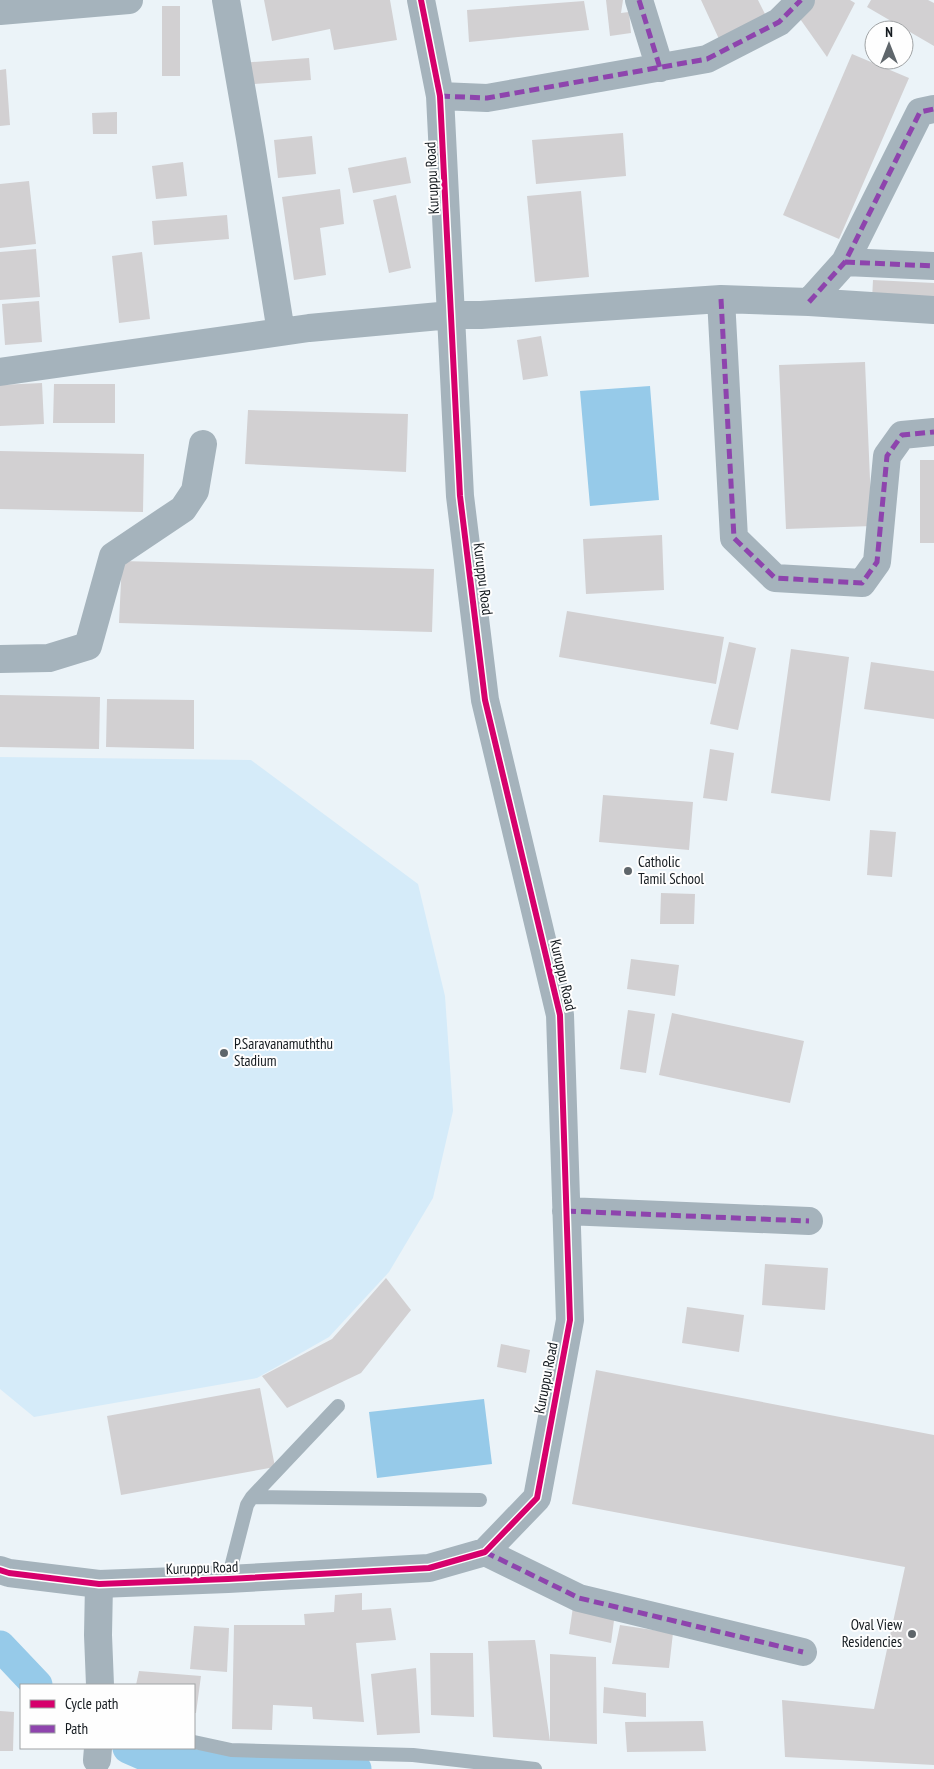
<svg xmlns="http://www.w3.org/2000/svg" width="934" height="1769" font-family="'PT Sans Narrow',sans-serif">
  <rect width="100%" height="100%" fill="#ebf3f8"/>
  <path fill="#d5ebf9" d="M0,757L251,760L418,884L445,996L453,1111L433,1198L389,1272L329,1337L257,1378L34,1417L0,1389Z"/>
  <path fill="#96cae9" d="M650,386L659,500L590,506L580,391Z
    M484,1399L492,1464L377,1478L369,1412Z"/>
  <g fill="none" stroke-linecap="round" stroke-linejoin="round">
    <path stroke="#96cae9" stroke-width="31" d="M0,1646L37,1685
      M128,1748L153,1759L221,1768L356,1769"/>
  </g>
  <path fill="#d2d0d2" d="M264,0H390L397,40L334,50L330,29L272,41Z
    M606,0H623L621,13L629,12L631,33L610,36Z
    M701,0H758L766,16L719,39Z
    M807,0H850L855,3L827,57L798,16Z
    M871,0H928L934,3V46L867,7Z
    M584,1L589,30L469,42L467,10Z
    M162,6H180V76H162Z
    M852,54L909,78L839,239L783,215Z
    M309,58L311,80L241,85L240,63Z
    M6,69L10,125L0,126V70Z
    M117,112V134H93L92,113Z
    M623,133L626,176L536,184L532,140Z
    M312,136L316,174L278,178L274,140Z
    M406,157L411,183L353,193L348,168Z
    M183,162L187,196L156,199L152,166Z
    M29,181L36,244L0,248V184Z
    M340,189L344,224L320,228L326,275L294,280L282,197Z
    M581,191L589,277L535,282L527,196Z
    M396,195L411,268L389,273L373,200Z
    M227,215L229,239L154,245L152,221Z
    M36,249L40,297L0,300V252Z
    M142,252L150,319L119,323L112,256Z
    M873,280L934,283V304L872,300Z
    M39,301L42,342L5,345L2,304Z
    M541,336L548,376L523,380L517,340Z
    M865,362L872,526L786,529L779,365Z
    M42,383L44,424L0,426V385Z
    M54,384H115V423H53Z
    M248,410L408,414L406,472L245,464Z
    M0,451L144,454L143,512L0,509Z
    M920,460H934V543H920Z
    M662,535L664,590L586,594L583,539Z
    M122,561L434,569L432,632L119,623Z
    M567,611L724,637L716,684L559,657Z
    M729,642L756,648L738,730L710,724Z
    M791,649L849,657L830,801L771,793Z
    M871,662L934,671V719L864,709Z
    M0,695L100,697L99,749L0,747Z
    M107,699L194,700V749L106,747Z
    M710,749L734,753L727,801L703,798Z
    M603,795L693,802L689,850L599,842Z
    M870,830L896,832L892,877L867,875Z
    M661,893L695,894L694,924H660Z
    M631,959L679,965L675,996L627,989Z
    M628,1010L655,1014L646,1073L620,1069Z
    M672,1013L804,1041L790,1103L659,1075Z
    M765,1264L828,1268L825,1310L762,1305Z
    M386,1278L411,1310L361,1373L287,1408L262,1376L332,1339Z
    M687,1307L744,1315L739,1352L682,1343Z
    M501,1344L530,1350L526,1373L497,1367Z
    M596,1370L934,1435V1765L785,1757L782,1700L874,1709L905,1567L572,1504Z
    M260,1388L275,1467L121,1495L107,1416Z
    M362,1593V1610L391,1608L396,1640L356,1643L364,1722L313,1719L312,1707L273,1705L272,1730L232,1729L234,1625H305L304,1614L334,1612L335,1595Z
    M573,1607L615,1613L611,1643L569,1634Z
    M620,1625L673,1633L669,1668L612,1664Z
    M194,1626L229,1628L227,1672L190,1669Z
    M535,1640L550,1741L493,1737L488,1641Z
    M430,1653H473L474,1717L431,1715Z
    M550,1654L596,1657L597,1744L550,1741Z
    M416,1668L420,1733L377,1735L371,1674Z
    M139,1671L201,1676L196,1713H194V1685H136Z
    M604,1687L646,1693V1717L603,1713Z
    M0,1711L14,1712L13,1751H0Z
    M703,1721L706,1751L627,1752L625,1722Z"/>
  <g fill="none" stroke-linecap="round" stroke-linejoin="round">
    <path stroke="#a5b3bc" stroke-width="14" d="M252,1497L480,1500
      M228,1579L247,1505L252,1497L338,1406
      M194,1742L231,1750L413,1755L535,1769"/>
    <path stroke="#a5b3bc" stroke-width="28" d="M226,0L250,138L281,332
      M639,0L660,68
      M0,11L129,0
      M440,96L487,98L707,59L779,22L801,0
      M845,262L934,266
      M721,299L734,538L775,578L862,583L877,562L887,456L902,435L934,432
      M809,302L845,262L920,112L934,109
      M0,372L309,328L451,315H481L721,299L809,302L934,310
      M0,659L49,658L88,646L113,556L183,509L195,491L203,444
      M566,1211L809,1221
      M485,1552L579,1598L803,1652
      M99,1584L228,1579L429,1568L485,1552L537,1498L570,1320L560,1015L485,700L460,496L440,96L421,0"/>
    <path stroke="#a5b3bc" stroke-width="28" d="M0,1570L9,1573L99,1584L98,1635L100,1685
      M97,1760L98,1748"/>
    <path stroke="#8e44ad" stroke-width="5" stroke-dasharray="10 5" stroke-linecap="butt" d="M639,0L660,68
      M440,96L487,98L707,59L779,22L801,0
      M845,262L934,266
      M721,299L734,538L775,578L862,583L877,562L887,456L902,435L934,432
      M809,302L845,262L920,112L934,109
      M566,1211L809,1221
      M485,1552L579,1598L803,1652"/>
    <defs>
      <path id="cycleway" d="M0,1570L9,1573L99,1584L228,1579L429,1568L485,1552L537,1498L570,1320L560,1015L485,700L460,496L440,96L421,0"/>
    </defs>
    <use href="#cycleway" stroke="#fefefe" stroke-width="9"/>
    <use href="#cycleway" stroke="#d6006c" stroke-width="6"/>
  </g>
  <g fill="#5f666b" stroke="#fefefe" stroke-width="2">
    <circle cx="628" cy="871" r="5"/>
    <circle cx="224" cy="1053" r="5"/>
    <circle cx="912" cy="1634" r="5"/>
  </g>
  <g text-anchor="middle" stroke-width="4" stroke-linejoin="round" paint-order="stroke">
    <g font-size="15" fill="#141a1f" stroke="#fefefe">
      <text transform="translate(432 178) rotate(-93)" y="5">Kuruppu Road</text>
      <text transform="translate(483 579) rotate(83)" y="5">Kuruppu Road</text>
      <text transform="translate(563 975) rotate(77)" y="5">Kuruppu Road</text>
      <text transform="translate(546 1378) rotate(-79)" y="5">Kuruppu Road</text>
      <text transform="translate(202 1568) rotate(-2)" y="5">Kuruppu Road</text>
    </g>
    <g font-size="15" fill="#141a1f" stroke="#fefefe" text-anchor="start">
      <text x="638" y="867">Catholic<tspan x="638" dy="17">Tamil School</tspan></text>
      <text x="234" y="1049">P.Saravanamuththu<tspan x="234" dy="17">Stadium</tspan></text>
      <text x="902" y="1630" text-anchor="end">Oval View<tspan x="902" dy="17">Residencies</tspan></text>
    </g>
  </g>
  <rect x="20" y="1684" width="175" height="65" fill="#fefefe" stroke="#a0a3a5"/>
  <rect x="30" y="1700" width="25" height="8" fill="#d6006c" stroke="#a0a3a5"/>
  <text x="65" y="1709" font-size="15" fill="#141a1f">Cycle path</text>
  <rect x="30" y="1725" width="25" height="8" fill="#8e44ad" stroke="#a0a3a5"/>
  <text x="65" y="1734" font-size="15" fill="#141a1f">Path</text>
  <g transform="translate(889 45)"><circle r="24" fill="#fefefe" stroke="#a0a3a5"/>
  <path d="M0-4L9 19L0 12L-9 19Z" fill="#5f666b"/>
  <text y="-8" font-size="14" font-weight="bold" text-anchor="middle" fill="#141a1f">N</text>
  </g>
</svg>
